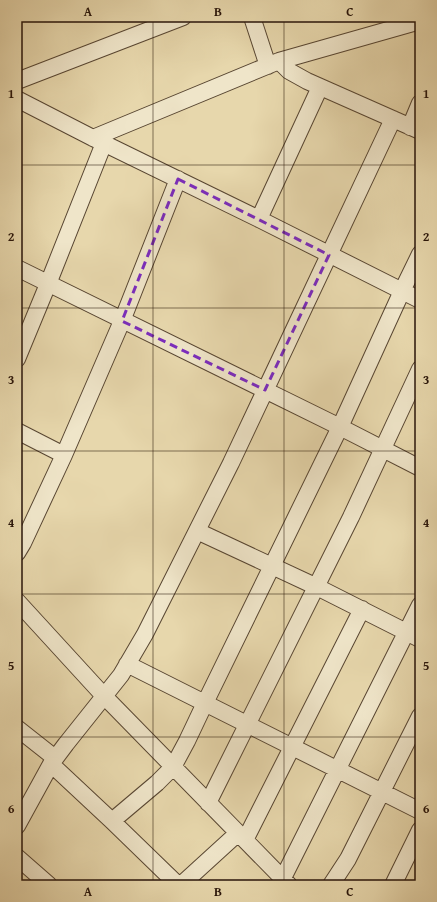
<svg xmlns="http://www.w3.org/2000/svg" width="437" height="902" font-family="'Gentium Book Plus',serif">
  <rect width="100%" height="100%" fill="#e7d7ac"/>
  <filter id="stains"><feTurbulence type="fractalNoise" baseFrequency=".005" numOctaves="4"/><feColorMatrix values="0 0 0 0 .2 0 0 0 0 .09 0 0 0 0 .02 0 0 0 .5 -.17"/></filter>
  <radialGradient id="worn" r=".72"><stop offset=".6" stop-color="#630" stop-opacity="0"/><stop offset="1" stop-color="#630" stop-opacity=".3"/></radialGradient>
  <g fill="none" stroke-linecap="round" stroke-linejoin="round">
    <defs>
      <path id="street" d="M252,17L268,66
        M279,61L289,71L307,81L420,131
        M17,81L183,17
        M17,99L93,138L259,219L420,300
        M410,127L420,103
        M93,138L279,61L420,21
        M259,219L320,87
        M17,268L340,427L420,468
        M17,359L48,284L104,143
        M17,431L64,455
        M197,531L317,587L420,639
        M17,553L23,543L64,455L122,321L178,179
        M17,601L104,696L289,885
        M127,664L420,811
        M17,728L55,758
        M51,764L112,821L178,885
        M208,803L351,517L420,369
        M112,821L157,783L173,767L187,741L205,703L340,427L402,291L420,254
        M17,826L51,764L66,744L121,675L145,634L231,463L393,119
        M245,840L362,609
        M17,857L49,885
        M283,878L420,605
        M181,885L238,833
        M331,885L348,859L420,716
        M393,885L420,830"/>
    </defs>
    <use href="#street" stroke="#584632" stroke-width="18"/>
    <use href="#street" stroke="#efe5c9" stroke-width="16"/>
  </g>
  <path fill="none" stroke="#7b2cbf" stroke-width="3" stroke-dasharray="8 5" stroke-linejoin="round" d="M178,179L329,255L265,390L122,321Z"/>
  <path fill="none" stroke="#29150a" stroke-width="1" stroke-opacity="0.55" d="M153,17V885M284,17V885M17,165H420M17,308H420M17,451H420M17,594H420M17,737H420"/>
  <rect width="437" height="902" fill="none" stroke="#e7d7ac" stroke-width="44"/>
  <rect x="22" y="22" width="393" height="858" fill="none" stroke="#29150a" stroke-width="1.5"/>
  <g font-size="13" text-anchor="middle" font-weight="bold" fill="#29150a">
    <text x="88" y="16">A</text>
    <text x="218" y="16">B</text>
    <text x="350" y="16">C</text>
    <text x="11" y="98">1</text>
    <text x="426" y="98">1</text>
    <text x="11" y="241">2</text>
    <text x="426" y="241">2</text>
    <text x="11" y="384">3</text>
    <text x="426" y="384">3</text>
    <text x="11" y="527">4</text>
    <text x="426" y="527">4</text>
    <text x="11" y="670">5</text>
    <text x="426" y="670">5</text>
    <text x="11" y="813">6</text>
    <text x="426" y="813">6</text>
    <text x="88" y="896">A</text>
    <text x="218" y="896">B</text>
    <text x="350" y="896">C</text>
  </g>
  <rect width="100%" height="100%" filter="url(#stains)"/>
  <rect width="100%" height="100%" fill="url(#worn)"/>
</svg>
